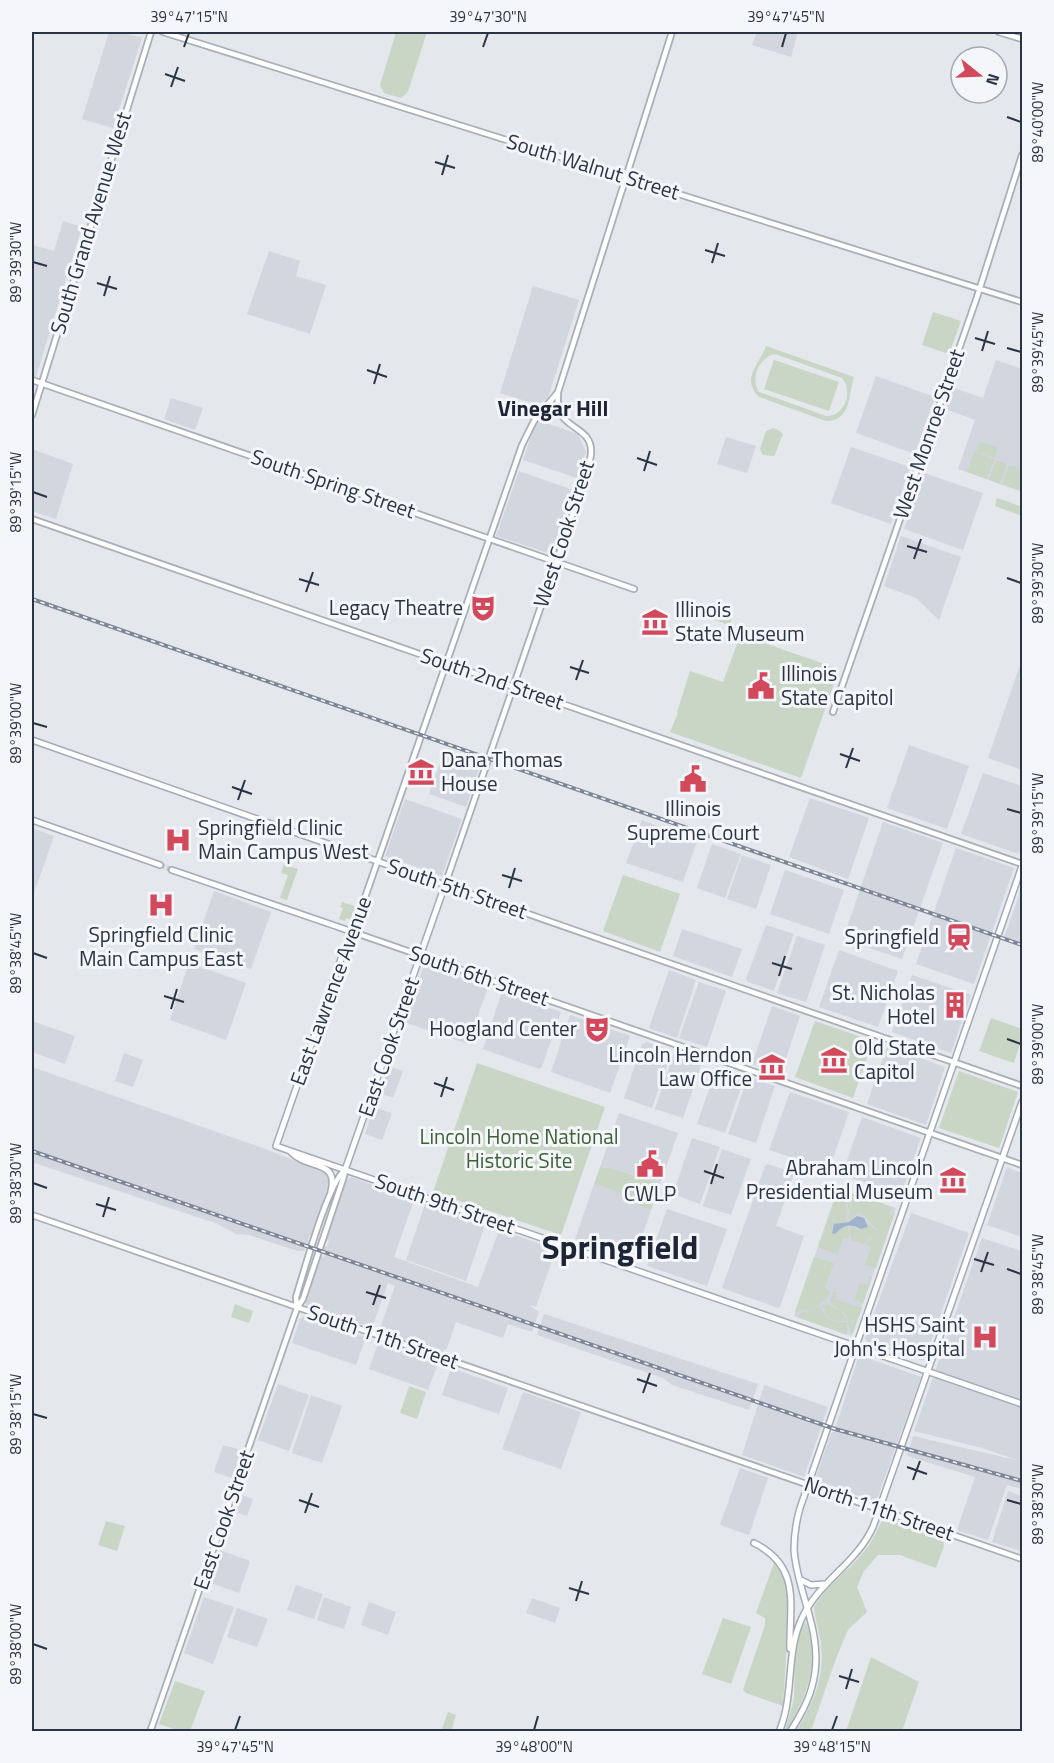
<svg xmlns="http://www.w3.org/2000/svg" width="1054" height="1763" font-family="'Titillium Web',sans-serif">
  <rect width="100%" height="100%" fill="#e4e7ec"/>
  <path fill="#d2d6de" d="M109,32H121L142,38L113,128L82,119Z
    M757,32H798L791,57L752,45Z
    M63,221L82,227L32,390V245L54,251Z
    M269,251L300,261L296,276L326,285L310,334L247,314Z
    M533,286L579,300L548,398L538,405L500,393Z
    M996,360L1022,369V492L958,469L975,420L946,409L954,388L983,398Z
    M876,376L935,397L915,454L856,433Z
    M171,398L203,408L195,430L164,419Z
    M540,421L578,434L586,452L577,478L523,460L534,427Z
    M726,437L756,446L747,473L717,464Z
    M851,447L910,467L891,524L831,503Z
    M32,449L73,464L56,519L32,511Z
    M519,471L573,490L551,554L496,536Z
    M924,473L983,493L963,550L904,529Z
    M901,536L961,557L939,620L916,598L884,586Z
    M1020,665L1022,666V770L988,758Z
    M909,745L969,766L947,829L887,808Z
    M444,751L481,763L466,807L429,794Z
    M983,773L1022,786V845L1019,854L961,834Z
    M810,798L869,818L848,879L789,857Z
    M405,799L462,819L442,876L385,856Z
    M642,820L697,841L683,882L626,863Z
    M883,822L943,843L902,959L843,939Z
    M32,828L54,836L34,893L32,892Z
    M712,844L741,854L725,898L697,888Z
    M956,848L1014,868L974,984L916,964Z
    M742,855L771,865L756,909L727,899Z
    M785,870L844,890L829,934L770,914Z
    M1022,887V944L1004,938Z
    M214,891L271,912L251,969L194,949Z
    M766,925L794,934L774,991L748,982L746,979Z
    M682,929L742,949L732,977L673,956Z
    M797,936L825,945L806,1002L777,993Z
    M839,950L898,971L878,1027L819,1007Z
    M189,963L246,983L226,1040L170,1020Z
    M424,965L488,987L468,1044L404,1022Z
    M669,970L696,980L677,1038L649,1028Z
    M912,975L971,995L951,1053L892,1032Z
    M699,982L726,991L707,1047L679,1038Z
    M502,992L561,1012L542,1067L539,1069L483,1049Z
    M772,1006L800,1016L781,1074L752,1064Z
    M570,1015L630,1036L610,1093L551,1072Z
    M32,1021L75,1036L65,1064L32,1052Z
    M647,1042L672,1051L652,1108L624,1098L642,1044Z
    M887,1046L945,1067L926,1125L867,1104Z
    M124,1053L143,1060L133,1087L115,1081Z
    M674,1053L702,1062L683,1118L655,1109Z
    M389,1066L403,1071L393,1098L379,1093Z
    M717,1066L745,1076L725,1133L697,1124Z
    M32,1067L268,1150L324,1172L329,1177L328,1186L312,1235H310L308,1240L310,1241L309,1245H306L304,1251H298L249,1235L236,1234L218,1224L32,1162Z
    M748,1077L775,1086L756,1143L728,1134Z
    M790,1092L849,1112L829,1170L769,1150Z
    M374,1107L392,1113L382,1140L365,1134Z
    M619,1113L678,1133L660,1184L611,1168L600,1167Z
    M862,1117L921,1138L901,1194L842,1175Z
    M692,1138L720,1147L700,1204L673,1194Z
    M722,1149L751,1159L731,1215L703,1206Z
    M768,1164L794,1173L776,1226L804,1236L780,1307L778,1308L722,1288L765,1166Z
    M1007,1167L1022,1173V1237L987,1225Z
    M351,1177L414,1200L394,1257L478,1287L499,1230L556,1249L536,1307L529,1305L539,1312L532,1332L508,1324L503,1338L456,1322L447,1348L442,1352L381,1331L380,1328L395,1286L388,1283L372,1328L306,1305L305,1301L320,1256L324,1257L326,1251L323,1250L324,1246L327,1247L329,1241L325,1240L346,1181Z
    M594,1184L624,1194L625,1201L651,1210L634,1261L575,1239Z
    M838,1188L896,1208L852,1336L794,1316Z
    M425,1204L485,1225L466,1281L406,1260Z
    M667,1209L727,1229L707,1286L647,1266Z
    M911,1213L969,1233L925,1359L921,1360L867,1342L865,1338Z
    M982,1238L1022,1251V1489L1007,1485L988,1540L957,1530L975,1477L907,1456L913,1436L1020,1461L982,1448L914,1431Z
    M544,1314L758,1384L749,1410L672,1385L663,1378L537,1335Z
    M304,1316L366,1337L356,1365L292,1343L300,1319Z
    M378,1343L438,1363L428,1390L369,1369Z
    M859,1355L921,1377L876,1502L815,1480L831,1433L834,1432Z
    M451,1368L508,1388L499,1414L442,1395Z
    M278,1384L309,1395L289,1451L258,1440Z
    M764,1385L828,1407L804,1477L742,1455Z
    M523,1392L581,1412L561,1469L502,1449Z
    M311,1395L342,1406L322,1463L292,1453Z
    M223,1445L242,1450L232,1478L214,1472Z
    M740,1468L768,1478L749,1535L720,1525Z
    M1008,1491L1022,1496V1544L1020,1551L992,1542Z
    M239,1494L253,1499L247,1516L233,1511Z
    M220,1550L250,1561L239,1593L208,1582Z
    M296,1585L323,1594L314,1619L287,1610Z
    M204,1597L234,1607L213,1664L184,1653Z
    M324,1597L351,1607L344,1629L317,1620Z
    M532,1598L560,1608L555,1623L526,1613Z
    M369,1602L396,1612L388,1635L361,1625Z
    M237,1608L268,1619L257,1647L227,1637Z"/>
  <path fill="#c9d6c5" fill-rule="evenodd" d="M396,32H427L408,92L401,98L384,93L380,85Z
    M933,312L961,321L949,354L922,345Z
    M766,346L854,377C848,394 852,421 826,421L759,397C740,378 760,364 766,346ZM775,354L842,378C854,392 844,417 826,416L759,392C750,378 759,357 775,354Z
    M774,360L839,382L829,411L764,389Z
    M774,428L781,432L783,435C779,441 777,452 774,456L763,455L760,449L766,431Z
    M979,442L998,447L995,458L976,452Z
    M974,452L994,459L987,479L967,472Z
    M996,460L1007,464L1000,484L989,480Z
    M1009,465L1022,469V491L1002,484Z
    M997,498L1022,507V516L995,506Z
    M711,611L732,618L729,625L709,618Z
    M740,636L752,641L753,639L839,669L801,778L670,732L678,713L677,712L690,671L723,682Z
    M284,864L298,869L287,900L280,898L288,875L281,873Z
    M623,875L680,894L660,952L603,931Z
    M342,902L357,907L352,920L346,918L345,921L339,919L343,908L340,907Z
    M991,1018L1022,1029V1037L1014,1063L979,1051Z
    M815,1021L873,1041L853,1098L795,1077Z
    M477,1063L605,1107L561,1235L433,1192Z
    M959,1071L1018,1092L999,1148L939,1128Z
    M600,1167L611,1168L660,1184L651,1210L624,1201V1194L594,1184Z
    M842,1190L892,1207L889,1215L895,1212L876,1268L865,1265L871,1247L866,1244L879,1230C868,1224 869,1214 857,1213L850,1221L848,1217L850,1212Z
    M837,1192C848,1199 847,1211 846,1222L834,1224L832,1232L835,1234L842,1227L847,1225L849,1231L848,1239L843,1238L837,1255L818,1247Z
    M868,1224L878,1231L864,1244L851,1240L850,1225L861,1230Z
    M814,1257L834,1263L825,1288L830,1291C828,1305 807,1311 795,1312Z
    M870,1276L872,1277L863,1303L854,1300L860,1283L867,1285Z
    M833,1291L837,1292L835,1299L862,1308L853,1333L850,1330L846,1315L830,1302Z
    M235,1304L253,1311L249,1323L231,1317Z
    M828,1304L842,1312L847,1320C834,1324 826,1317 822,1305Z
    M820,1306C827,1321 832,1323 847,1322V1335L797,1317L802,1312Z
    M409,1386L426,1392L417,1419L400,1413Z
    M884,1517L943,1538L944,1546L936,1568L900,1555H878L864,1571L857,1587L867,1612L848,1630L835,1661L812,1728L806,1731H796C813,1704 825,1677 821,1644C819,1631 815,1619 814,1607C826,1585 847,1573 862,1554C872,1543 877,1530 884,1517Z
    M106,1521L125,1526L117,1551L98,1545Z
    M775,1560L785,1575L790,1596L783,1706L746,1693L743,1690L765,1625V1618L756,1613Z
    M723,1618L751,1627L731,1684L702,1674Z
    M806,1622C822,1659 806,1698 787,1730L785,1729C789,1718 792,1708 794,1697C796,1674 791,1640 806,1622Z
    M871,1657L919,1682L902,1731H846Z
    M175,1681L205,1691L190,1731H180L159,1724Z
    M448,1712L456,1715L451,1731H441Z"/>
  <path fill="#9fb4cc" d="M857,1216L864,1218L868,1227L861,1229C849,1223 844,1225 835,1234L832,1233L834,1224L849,1222Z"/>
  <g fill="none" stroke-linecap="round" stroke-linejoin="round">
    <path stroke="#bfc3cb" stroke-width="5" stroke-dasharray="5 2.5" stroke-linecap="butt" d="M160,865L172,870"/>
    <defs>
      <path id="secondary" d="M163,32L1022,302
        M672,32L558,392L534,421L522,445L353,932L1022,1165
        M999,32L1022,39
        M32,380L634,589
        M558,392C558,398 557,406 559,412C568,429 592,430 591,452C591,462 586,472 584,481L445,885L1022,1086
        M32,415L151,32
        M32,519L1022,864
        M833,712L977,297L1022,155
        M32,1215L1022,1559
        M297,1308L296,1297C304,1272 328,1182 345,1170
        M150,1732L297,1308L303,1299L344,1176L345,1170"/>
      <path id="primary" d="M32,740L445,885L345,1170
        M32,820L160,865
        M172,870L353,932L342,956L276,1146L1022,1404
        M291,1152C307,1170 339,1159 331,1191
        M754,1543C802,1567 789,1605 790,1649
        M801,1580L811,1585L825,1584
        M779,1732C795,1695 785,1654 802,1618C820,1580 856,1564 873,1527L1022,1102
        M790,1732C802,1713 812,1695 815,1672C821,1629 797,1591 794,1550C794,1535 796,1522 800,1508L1022,866"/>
    </defs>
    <use href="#secondary" stroke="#a9aeb7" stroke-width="8"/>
    <use href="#primary" stroke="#a3abb8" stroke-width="8"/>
    <use href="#secondary" stroke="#fff" stroke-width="4.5"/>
    <use href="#primary" stroke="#fff" stroke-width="5"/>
    <defs>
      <path id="rail" d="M32,599L1022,945
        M32,1151L835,1429L1022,1481"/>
    </defs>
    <use href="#rail" stroke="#7d8696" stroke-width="4"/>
    <use href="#rail" stroke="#f4f6f9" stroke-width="1.5" stroke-dasharray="4.5" stroke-linecap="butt"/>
  </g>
  <path fill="none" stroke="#2b3445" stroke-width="2" d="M184,47L189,33M483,47L488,33M782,47L786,33M165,74L185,81M171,87L178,67M1007,117L1021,122M435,162L455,168M442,175L448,155M705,250L725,256M33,262L47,266M712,263L718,243M97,283L117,289M104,296L110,276M975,338L995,344M1007,348L1021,352M982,351L988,331M367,370L387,377M374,384L380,364M637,458L657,465M644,471L650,451M33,492L47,497M907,546L927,552M914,559L921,539M1007,578L1021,583M299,579L319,585M306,592L313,572M570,667L589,673M576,680L583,660M33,723L47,727M840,754L860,761M846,768L853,748M232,787L252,794M238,800L245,780M1007,809L1021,813M502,875L522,881M509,888L515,868M33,953L47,958M772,963L792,969M779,976L785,956M164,996L184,1002M171,1009L177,989M1007,1039L1021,1044M434,1083L454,1090M441,1097L447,1077M704,1171L724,1178M33,1183L47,1188M711,1184L717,1164M96,1204L116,1210M103,1217L109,1197M974,1259L994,1265M1007,1269L1021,1274M981,1272L988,1252M366,1292L386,1298M373,1305L380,1285M637,1379L657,1386M643,1393L650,1373M33,1414L47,1418M907,1467L927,1474M913,1480L920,1461M299,1500L319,1507M1007,1500L1021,1504M305,1513L312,1493M569,1588L589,1594M576,1601L582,1581M33,1644L47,1649M839,1676L859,1682M846,1689L852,1669M235,1730L240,1716M534,1730L538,1716M832,1730L837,1716"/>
  <defs>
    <symbol id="theatre-bare" viewBox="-9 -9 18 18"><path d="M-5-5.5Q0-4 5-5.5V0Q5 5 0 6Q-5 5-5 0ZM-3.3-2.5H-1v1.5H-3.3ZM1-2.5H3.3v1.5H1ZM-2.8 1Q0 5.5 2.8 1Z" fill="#d1495b" stroke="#f4f6f9" stroke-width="2.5" paint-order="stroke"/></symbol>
    <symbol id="museum-bare" viewBox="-9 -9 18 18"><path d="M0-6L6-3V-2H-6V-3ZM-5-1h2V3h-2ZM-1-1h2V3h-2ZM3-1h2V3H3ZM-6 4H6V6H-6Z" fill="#d1495b" stroke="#f4f6f9" stroke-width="2.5" paint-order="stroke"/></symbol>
    <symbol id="civic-bare" viewBox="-9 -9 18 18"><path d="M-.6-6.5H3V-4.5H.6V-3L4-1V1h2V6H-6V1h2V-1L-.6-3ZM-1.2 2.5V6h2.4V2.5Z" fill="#d1495b" stroke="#f4f6f9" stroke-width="2.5" paint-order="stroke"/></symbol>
    <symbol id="hospital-bare" viewBox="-9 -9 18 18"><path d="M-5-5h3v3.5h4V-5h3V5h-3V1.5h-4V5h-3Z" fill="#d1495b" stroke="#f4f6f9" stroke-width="2.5" paint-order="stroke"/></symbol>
    <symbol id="station-bare" viewBox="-9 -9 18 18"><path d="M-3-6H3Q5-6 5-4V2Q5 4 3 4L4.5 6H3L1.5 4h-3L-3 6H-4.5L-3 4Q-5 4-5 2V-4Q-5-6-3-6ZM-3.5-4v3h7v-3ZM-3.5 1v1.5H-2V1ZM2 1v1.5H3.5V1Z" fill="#d1495b" stroke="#f4f6f9" stroke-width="2.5" paint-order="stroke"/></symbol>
    <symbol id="building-bare" viewBox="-9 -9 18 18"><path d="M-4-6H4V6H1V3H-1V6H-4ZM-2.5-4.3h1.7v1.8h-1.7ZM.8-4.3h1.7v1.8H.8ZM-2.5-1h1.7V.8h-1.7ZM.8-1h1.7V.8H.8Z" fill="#d1495b" stroke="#f4f6f9" stroke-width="2.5" paint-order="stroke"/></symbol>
  </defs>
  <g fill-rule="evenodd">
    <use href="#theatre-bare" x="464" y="589" width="38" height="38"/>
    <use href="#museum-bare" x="636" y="603" width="38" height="38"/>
    <use href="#civic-bare" x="742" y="667" width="38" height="38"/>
    <use href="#museum-bare" x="402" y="753" width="38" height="38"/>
    <use href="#civic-bare" x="674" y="760" width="38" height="38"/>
    <use href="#hospital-bare" x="159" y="821" width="38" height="38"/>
    <use href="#hospital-bare" x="142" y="886" width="38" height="38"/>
    <use href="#station-bare" x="940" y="918" width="38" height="38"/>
    <use href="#building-bare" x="936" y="986" width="38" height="38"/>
    <use href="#theatre-bare" x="578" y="1010" width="38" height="38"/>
    <use href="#museum-bare" x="815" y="1041" width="38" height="38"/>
    <use href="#museum-bare" x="753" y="1048" width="38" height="38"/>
    <use href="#civic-bare" x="631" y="1145" width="38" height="38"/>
    <use href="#museum-bare" x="934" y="1161" width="38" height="38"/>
    <use href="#hospital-bare" x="966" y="1318" width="38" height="38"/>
  </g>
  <g text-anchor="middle" stroke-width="6" stroke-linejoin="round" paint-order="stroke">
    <g font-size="21" fill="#2b3445" stroke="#f4f6f9">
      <text transform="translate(593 167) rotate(17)" y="7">South Walnut Street</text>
      <text transform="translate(91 223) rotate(-73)" y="7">South Grand Avenue West</text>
      <text transform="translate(929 434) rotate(-71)" y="7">West Monroe Street</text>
      <text transform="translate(333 484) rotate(19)" y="7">South Spring Street</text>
      <text transform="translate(564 534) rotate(-72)" y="7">West Cook Street</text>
      <text transform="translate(492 679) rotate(19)" y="7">South 2nd Street</text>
      <text transform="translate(457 889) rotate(19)" y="7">South 5th Street</text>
      <text transform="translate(479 976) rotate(19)" y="7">South 6th Street</text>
      <text transform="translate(331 991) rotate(-70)" y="7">East Lawrence Avenue</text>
      <text transform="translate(389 1047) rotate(-71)" y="7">East Cook Street</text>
      <text transform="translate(445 1204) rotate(19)" y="7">South 9th Street</text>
      <text transform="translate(383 1337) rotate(19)" y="7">South 11th Street</text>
      <text transform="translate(879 1509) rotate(19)" y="7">North 11th Street</text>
      <text transform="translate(224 1520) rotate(-71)" y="7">East Cook Street</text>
    </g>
    <g font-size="21" fill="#2b3445" stroke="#f4f6f9" text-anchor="end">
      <text x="463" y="615">Legacy Theatre</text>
      <text x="675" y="617" text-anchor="start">Illinois<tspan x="675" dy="24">State Museum</tspan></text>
      <text x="781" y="681" text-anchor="start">Illinois<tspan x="781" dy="24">State Capitol</tspan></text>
      <text x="441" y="767" text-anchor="start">Dana Thomas<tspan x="441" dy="24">House</tspan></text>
      <text x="693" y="816" text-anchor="middle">Illinois<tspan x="693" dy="24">Supreme Court</tspan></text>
      <text x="198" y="835" text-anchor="start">Springfield Clinic<tspan x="198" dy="24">Main Campus West</tspan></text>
      <text x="161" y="942" text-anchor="middle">Springfield Clinic<tspan x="161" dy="24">Main Campus East</tspan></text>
      <text x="939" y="944">Springfield</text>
      <text x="935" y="1000">St. Nicholas<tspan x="935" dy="24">Hotel</tspan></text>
      <text x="577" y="1036">Hoogland Center</text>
      <text x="854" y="1055" text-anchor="start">Old State<tspan x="854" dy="24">Capitol</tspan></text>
      <text x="752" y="1062">Lincoln Herndon<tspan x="752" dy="24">Law Office</tspan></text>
      <text x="933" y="1175">Abraham Lincoln<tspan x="933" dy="24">Presidential Museum</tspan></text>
      <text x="650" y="1201" text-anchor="middle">CWLP</text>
      <text x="965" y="1332">HSHS Saint<tspan x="965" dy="24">John's Hospital</tspan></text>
    </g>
    <g font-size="21" fill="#3f6138" stroke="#f4f6f9">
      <text x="519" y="1144">Lincoln Home National<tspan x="519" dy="24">Historic Site</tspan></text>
    </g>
    <g font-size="22" font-weight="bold" fill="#1d2536" stroke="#f4f6f9">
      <text x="553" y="416">Vinegar Hill</text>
    </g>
    <g font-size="33" font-weight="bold" fill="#1d2536" stroke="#f4f6f9">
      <text x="620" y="1259">Springfield</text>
    </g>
  </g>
  <rect width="1054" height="1763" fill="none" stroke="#f4f6f9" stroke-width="66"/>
  <g transform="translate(979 75) rotate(108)"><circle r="28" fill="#f4f6f9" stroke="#a4a8b1" stroke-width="1.5"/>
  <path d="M0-4.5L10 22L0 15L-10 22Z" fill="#d1495b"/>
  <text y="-9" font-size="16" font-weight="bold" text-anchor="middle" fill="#2b3445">N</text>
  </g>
  <rect x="33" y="33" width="988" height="1697" fill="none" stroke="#2b3445" stroke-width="2"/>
  <g font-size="15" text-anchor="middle" fill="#2b3445">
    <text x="189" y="22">39°47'15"N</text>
    <text x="488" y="22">39°47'30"N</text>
    <text x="786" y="22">39°47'45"N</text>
    <text transform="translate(1038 122) rotate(-90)" y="5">89°40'00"W</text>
    <text transform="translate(16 262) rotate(-90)" y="5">89°39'30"W</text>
    <text transform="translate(1038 352) rotate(-90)" y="5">89°39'45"W</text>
    <text transform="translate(16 492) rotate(-90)" y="5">89°39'15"W</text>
    <text transform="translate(1038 583) rotate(-90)" y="5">89°39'30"W</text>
    <text transform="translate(16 723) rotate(-90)" y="5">89°39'00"W</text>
    <text transform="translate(1038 813) rotate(-90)" y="5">89°39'15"W</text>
    <text transform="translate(16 953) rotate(-90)" y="5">89°38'45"W</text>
    <text transform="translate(1038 1044) rotate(-90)" y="5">89°39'00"W</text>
    <text transform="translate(16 1183) rotate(-90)" y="5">89°38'30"W</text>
    <text transform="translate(1038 1274) rotate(-90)" y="5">89°38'45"W</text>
    <text transform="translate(16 1414) rotate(-90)" y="5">89°38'15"W</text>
    <text transform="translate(1038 1504) rotate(-90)" y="5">89°38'30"W</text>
    <text transform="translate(16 1644) rotate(-90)" y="5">89°38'00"W</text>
    <text x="235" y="1752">39°47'45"N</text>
    <text x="534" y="1752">39°48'00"N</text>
    <text x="832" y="1752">39°48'15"N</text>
  </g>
</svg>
